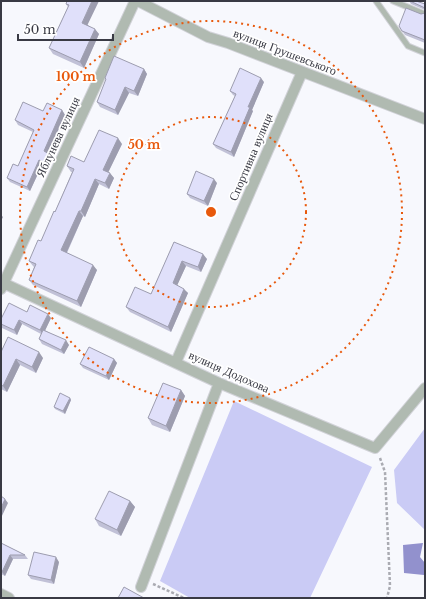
<svg xmlns="http://www.w3.org/2000/svg" width="426" height="599" font-family="'Libre Baskerville',serif">
  <rect width="100%" height="100%" fill="#f7f8fd"/>
  <path fill="#cacbf5" d="M234,401L372,467L310,598H190L160,581Z
    M425,428V530L397,503L394,470Z"/>
  <path fill="#9291cd" d="M423,543L420,557L425,563V574L424,575L404,573L403,545Z"/>
  <g fill="none" stroke-linecap="round" stroke-linejoin="round">
    <defs>
      <path id="lane" d="M376,1L408,46L425,53
        M393,1L425,14"/>
      <path id="street" d="M138,1L208,37L228,43L425,119
        M1,282L219,383L375,448L425,388
        M1,289L135,1
        M176,362L302,72
        M141,587L219,383
        M1,594L9,598"/>
    </defs>
    <use href="#lane" stroke="#d1d2d8" stroke-width="7"/>
    <use href="#street" stroke="#d1d2d8" stroke-width="12"/>
    <path stroke="#aaabb2" stroke-width="2.5" stroke-dasharray="3 2" stroke-linecap="butt" d="M380,458L385,472L390,586L387,598
      M153,584L184,598"/>
    <use href="#lane" stroke="#b0bab1" stroke-width="5"/>
    <use href="#street" stroke="#b0bab1" stroke-width="10"/>
  </g>
  <path fill="#c1c1d7" d="M67,1L88,25L99,34L84,68L53,54L49,48L68,7L66,4Z
    M409,1H416L425,4V10L411,4Z
    M425,13V43L405,35L399,26Z
    M144,69L147,74L138,96L129,93L118,115L100,107L97,102L106,80L105,78Z
    M264,82L252,110L253,111L234,157L216,148L213,144L235,96L233,95L230,91Z
    M62,110L65,115L48,153L49,154L52,158L48,167L42,165L30,191L10,182L7,178L18,166L33,132L18,125L15,120L43,111Z
    M122,144L108,172L114,178L109,189L99,184L85,217L83,216L67,253L97,270L81,307L33,285L29,280L34,267L33,266L29,261L41,241L55,212L72,172H71L67,166L84,162Z
    M217,183L208,206L190,198L187,194Z
    M174,242L207,259L201,272L186,266L177,285L188,293L171,332L130,312L126,307L151,294Z
    M27,312L51,318L45,330L69,345L64,354L42,344L39,339L41,334L22,324L17,335L2,328L1,326V319Z
    M1,352L43,358L36,373L20,365L7,392L1,389Z
    M114,359L117,363L109,380L83,368L80,364Z
    M181,390L185,396L170,432L152,425L148,418Z
    M70,398L71,400L65,414L55,409L54,407Z
    M130,501L135,507L121,536L99,526L95,519Z
    M1,543L25,555L28,559H13L5,576L1,574Z
    M59,562L54,584L31,579L28,575Z"/>
  <path fill="#9d9daf" d="M92,1H99L86,28L82,23Z
    M95,29L99,34L84,68L80,62Z
    M144,69L147,74L138,96L134,91Z
    M261,78L264,82L252,110L253,111L234,157L231,152L248,107Z
    M125,87L129,93L118,115L115,110Z
    M62,110L65,115L47,155L44,151Z
    M118,138L122,144L107,175L103,170Z
    M49,154L52,158L48,167L45,163Z
    M39,160L42,165L30,191L27,187Z
    M110,173L114,178L109,189L105,183Z
    M95,179L99,184L85,217L81,211Z
    M214,179L217,183L208,206L204,201Z
    M79,211L83,216L65,256L61,250Z
    M1,215L3,217L1,221Z
    M203,254L207,259L201,272L198,267Z
    M182,261L186,266L176,288L173,283Z
    M93,265L97,270L81,307L77,301Z
    M184,289L188,293L171,332L168,327Z
    M48,314L51,318L43,335L40,330Z
    M19,320L22,324L17,335L14,330Z
    M66,340L69,345L64,354L61,350Z
    M39,352L43,358L36,373L32,367Z
    M16,359L20,365L7,392L3,386Z
    M114,359L117,363L109,380L106,376Z
    M181,390L185,396L170,432L166,426Z
    M70,398L71,400L65,414L63,411Z
    M5,499L8,503L1,518V508Z
    M130,501L135,507L121,536L117,530Z
    M10,555L13,559L5,576L2,572Z
    M56,557L59,562L54,584L51,580Z"/>
  <path fill="#e0e0fa" stroke="#9d9daf" d="M67,1H92L82,23L95,29L80,62L49,48L69,5L66,4Z
    M410,1H416L425,4V8Z
    M406,8L421,14L425,13V40L402,31L399,26Z
    M114,56L144,69L134,91L125,87L115,110L97,102L106,79L105,78Z
    M240,68L261,78L248,107H250L231,152L213,144L236,94L230,91Z
    M23,102L43,111L47,103L62,110L44,151L49,154L45,163L39,160L27,187L7,178L13,164L18,166L34,130L15,120Z
    M99,130L118,138L103,170L110,173L105,183L95,179L81,211H79L61,250L93,265L77,301L29,280L36,264L29,261L38,240L41,241L54,211L55,212L74,169L67,166L71,156L84,162Z
    M196,171L214,179L204,201L187,194Z
    M174,242L203,254L198,267L182,261L173,283L184,289L168,327L126,307L135,287L151,294Z
    M9,303L27,312L30,305L48,314L40,330L19,320L14,330L1,324V319Z
    M43,330L66,340L61,350L39,339Z
    M8,337L39,352L32,367L16,359L3,386L1,385V352Z
    M89,347L114,359L106,376L80,364Z
    M163,383L181,390L166,426L148,418Z
    M60,393L70,398L63,411L54,407Z
    M109,491L130,501L117,530L95,519Z
    M1,496L5,499L1,508Z
    M1,543L25,555H10L2,572H1Z
    M34,552L56,557L51,580L28,575Z
    M124,587L144,598H118Z"/>
  <g fill="none" stroke="#e8590c" stroke-width="2" stroke-dasharray="2 4">
    <circle cx="211" cy="212" r="95"/>
    <circle cx="211" cy="212" r="191"/>
  </g>
  <g text-anchor="middle" stroke-width="3.5" stroke-linejoin="round" paint-order="stroke">
    <g font-size="12" fill="#393a44" stroke="#fff">
      <text transform="translate(285 52) rotate(21)" y="4">вулиця Грушевського</text>
      <text transform="translate(58 137) rotate(-65)" y="4">Яблунева вулиця</text>
      <text transform="translate(251 157) rotate(-67)" y="4">Спортивна вулиця</text>
      <text transform="translate(229 372) rotate(24)" y="4">вулиця Додохова</text>
    </g>
  </g>
  <circle cx="211" cy="212" r="6" fill="#e8590c" stroke="#fff" stroke-width="2"/>
  <g font-size="12" text-anchor="middle" font-weight="bold" fill="#e8590c" stroke="#fff" stroke-width="3.5" stroke-linejoin="round" paint-order="stroke">
    <text x="76" y="81">100 m</text>
    <text x="144" y="149">50 m</text>
  </g>
  <rect width="426" height="599" fill="none" stroke="#393a44" stroke-width="4"/>
  <path d="M18 34v6h95v-6" fill="none" stroke="#393a44" stroke-width="2"/>
  <text x="24" y="34" font-size="12" fill="#393a44" stroke="#ffffff" stroke-width="3" paint-order="stroke">50 m</text>
</svg>
